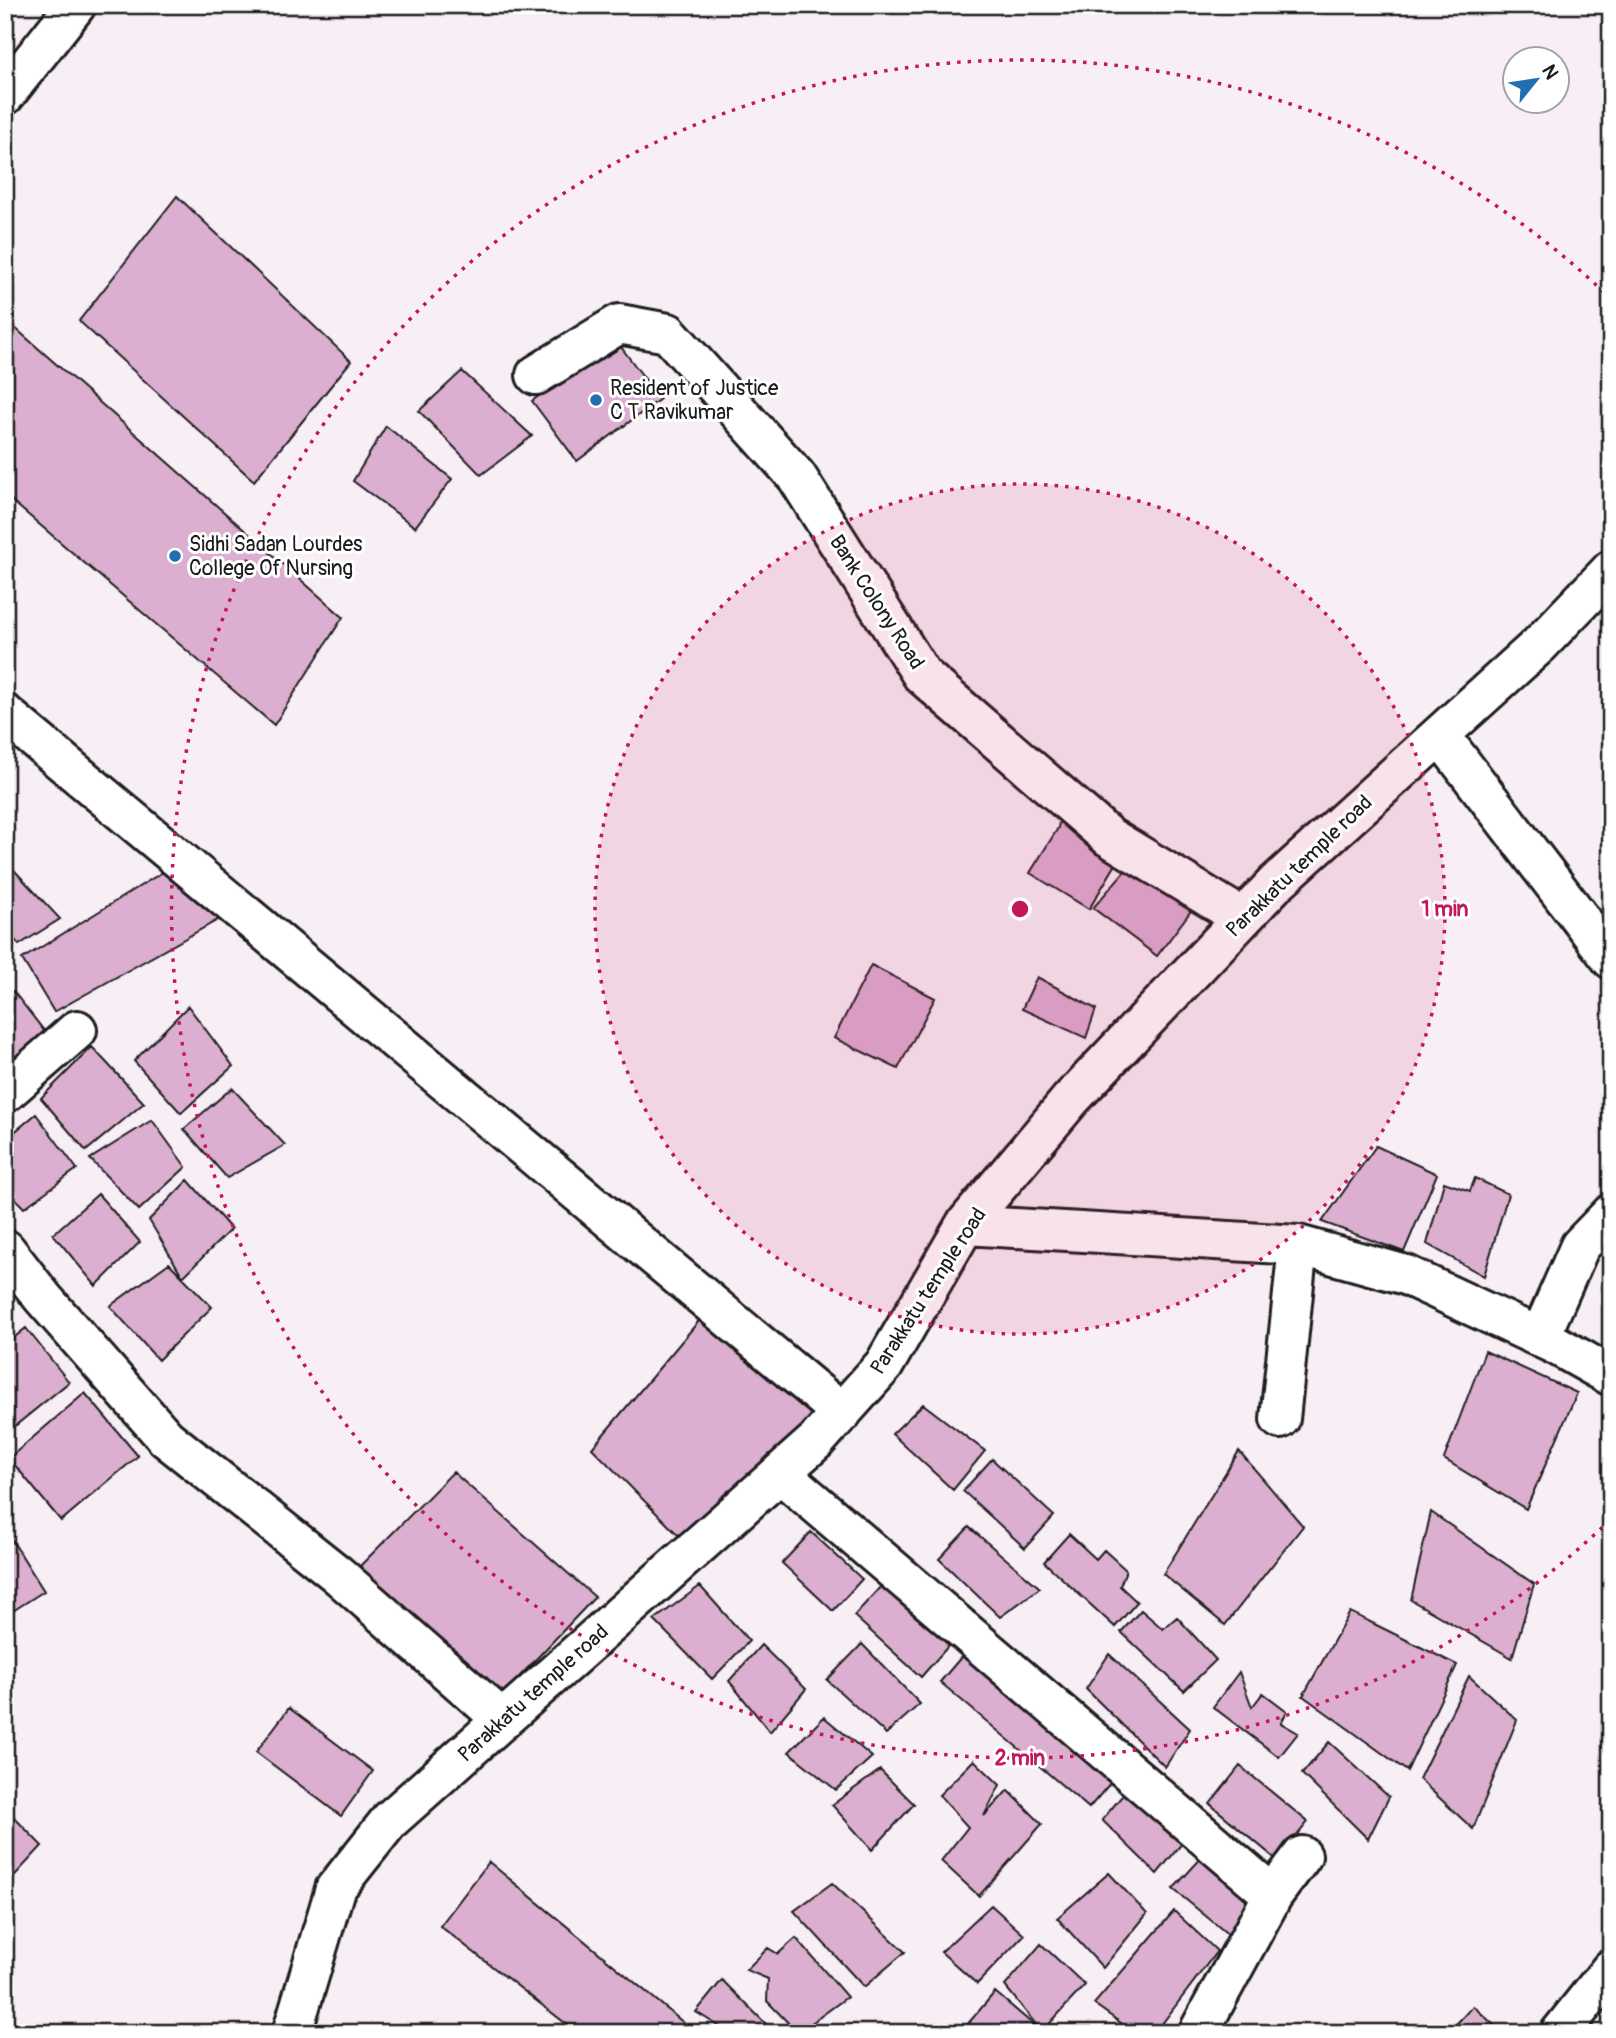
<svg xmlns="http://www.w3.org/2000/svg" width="1616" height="2038" font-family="Pangolin,sans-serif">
  <rect width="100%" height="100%" fill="#f8eff6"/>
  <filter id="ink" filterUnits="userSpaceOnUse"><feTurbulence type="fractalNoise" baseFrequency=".0143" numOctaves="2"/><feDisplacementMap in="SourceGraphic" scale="14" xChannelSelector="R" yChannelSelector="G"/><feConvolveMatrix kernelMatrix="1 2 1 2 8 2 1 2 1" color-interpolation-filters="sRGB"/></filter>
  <g filter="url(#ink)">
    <path fill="#dcafd1" stroke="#1c1c1c" stroke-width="2" d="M177,196L351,361L254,481L79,321Z
      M5,319L343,617L274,725L5,495Z
      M615,339L660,399L577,461L532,401Z
      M462,371L532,436L481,475L419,411Z
      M386,426L452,479L415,527L353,481Z
      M1060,816L1122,854L1089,909L1030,873L1058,828Z
      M1129,866L1193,908L1157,956L1093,908Z
      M171,867L223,917L54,1012L22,959Z
      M14,870L60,919L19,945L5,927V877Z
      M871,965L935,998L898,1069L834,1038Z
      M1037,977L1096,1009L1086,1038L1022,1009Z
      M13,991L45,1032L5,1068V998Z
      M188,1006L233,1066L181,1113L134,1061Z
      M92,1047L144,1103L86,1151L41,1098Z
      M232,1088L285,1145L227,1178L184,1129Z
      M36,1114L77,1169L24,1208L5,1188V1140Z
      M152,1120L186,1167L139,1210L90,1159Z
      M1376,1146L1437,1174L1404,1252L1322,1222Z
      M1475,1178L1508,1194L1484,1276L1427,1244L1444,1182L1470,1191Z
      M188,1180L231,1229L183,1277L149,1220Z
      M98,1194L140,1242L96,1286L53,1234Z
      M169,1263L212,1307L158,1360L110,1306Z
      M703,1316L779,1378L821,1421L688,1545L592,1448Z
      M26,1328L69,1382L10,1430L5,1424V1345Z
      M1485,1351L1577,1393L1526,1509L1444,1459Z
      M85,1393L138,1456L61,1521L9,1458Z
      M923,1404L985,1451L953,1490L892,1434Z
      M1239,1451L1303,1526L1225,1625L1163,1574Z
      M992,1459L1054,1516L1025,1548L963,1491Z
      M453,1472L595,1597L504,1693L359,1567Z
      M1431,1512L1534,1584L1512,1658L1411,1600Z
      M969,1527L1040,1588L1000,1617L939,1559Z
      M5,1529L44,1591L5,1616Z
      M811,1532L862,1579L833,1611L782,1563Z
      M1069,1534L1096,1559L1104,1550L1126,1570L1120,1586L1137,1602L1115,1627L1044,1562Z
      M883,1584L950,1644L921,1677L854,1616Z
      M700,1586L749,1641L712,1679L654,1620Z
      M1141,1610L1163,1629L1177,1617L1216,1660L1184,1691L1121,1632Z
      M1350,1612L1457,1665L1407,1771L1303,1696Z
      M862,1644L920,1704L886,1734L827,1680Z
      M761,1645L806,1689L770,1732L729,1681Z
      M968,1649L1117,1775L1089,1808L940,1682Z
      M1109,1654L1190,1729L1165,1767L1086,1689Z
      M1239,1672L1252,1707L1263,1693L1287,1711L1281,1723L1298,1733L1279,1757L1213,1707Z
      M1469,1676L1517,1720L1473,1829L1419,1779Z
      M289,1708L373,1771L341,1816L256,1752Z
      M824,1717L872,1757L836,1790L789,1752Z
      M1329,1742L1389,1797L1368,1839L1302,1774Z
      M974,1760L1000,1785L984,1816L1008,1790L1042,1824L979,1896L941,1861L968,1827L939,1795Z
      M1240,1766L1308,1822L1277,1860L1210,1804Z
      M880,1770L914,1804L872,1850L832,1805Z
      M1126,1791L1188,1836L1157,1874L1102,1820Z
      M5,1808L42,1846L5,1886Z
      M1203,1856L1259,1901L1236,1941L1173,1889Z
      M489,1862L696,2033H578L440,1926Z
      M1109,1873L1147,1914L1103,1968L1057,1918Z
      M832,1883L905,1952L864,1987L794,1911Z
      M991,1905L1024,1935L977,1984L941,1952Z
      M1174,1911L1217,1951L1155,2033H1135L1094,2004Z
      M796,1938L847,1997L798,2033L767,2001L768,1979L746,1970L768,1948L778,1954Z
      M1041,1944L1085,1985L1042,2032L1005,1986Z
      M722,1980L775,2033H730L696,2012Z
      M995,1992L1042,2032L1041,2033H960Z
      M1473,2006L1503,2033H1448Z"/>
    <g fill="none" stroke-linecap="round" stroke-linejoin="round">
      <defs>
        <path id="minor" d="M5,95L76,5
          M536,375L619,324L668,333L797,477L922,675L1109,837L1243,918
          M5,714L842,1413
          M1440,735L1611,959
          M5,1093L77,1030
          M965,1225L1298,1245L1406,1275L1556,1345L1611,1376
          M5,1249L43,1298L166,1438L337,1574L503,1720
          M1540,1337L1580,1246L1611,1214
          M1280,1419L1298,1245
          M780,1473L1273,1895
          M292,2033L335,1889L390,1820L816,1441L884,1365L965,1225L1071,1099L1276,883L1539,645L1611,570
          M1198,2033L1273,1895L1302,1856
          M1560,2033L1611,1969"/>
      </defs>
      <use href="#minor" stroke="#1c1c1c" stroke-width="44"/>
      <use href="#minor" stroke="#fff" stroke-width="38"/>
    </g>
  </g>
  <circle cx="1020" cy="909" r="425" fill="#c2185b" fill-opacity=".12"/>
  <g fill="none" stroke="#c2185b" stroke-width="3.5" stroke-dasharray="3.5 7">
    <circle cx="1020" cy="909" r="425"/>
    <path d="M1610 1520A849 849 0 1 1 1610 298"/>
  </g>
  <g fill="#1f6fb2" stroke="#fff" stroke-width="2.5">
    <circle cx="596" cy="400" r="7"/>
    <circle cx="175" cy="556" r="7"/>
  </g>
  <g text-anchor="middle" stroke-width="6" stroke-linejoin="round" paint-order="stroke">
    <g font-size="21" fill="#1c1c1c" stroke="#fff" text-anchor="start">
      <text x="610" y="395">Resident of Justice<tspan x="610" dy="24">C T Ravikumar</tspan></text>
      <text x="189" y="551">Sidhi Sadan Lourdes<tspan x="189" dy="24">College Of Nursing</tspan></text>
    </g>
    <g font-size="21" fill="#1c1c1c" stroke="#fff">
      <text transform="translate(877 602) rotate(57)" y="7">Bank Colony Road</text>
      <text transform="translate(1299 866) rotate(-44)" y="7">Parakkatu temple road</text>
      <text transform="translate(928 1291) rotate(-57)" y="7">Parakkatu temple road</text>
      <text transform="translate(533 1693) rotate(-42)" y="7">Parakkatu temple road</text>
    </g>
  </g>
  <circle cx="1020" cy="909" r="10" fill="#c2185b" stroke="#fff" stroke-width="3.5"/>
  <g font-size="21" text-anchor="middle" font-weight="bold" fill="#c2185b" stroke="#fff" stroke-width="6" stroke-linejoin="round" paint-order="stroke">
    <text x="1445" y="916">1 min</text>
    <text x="1020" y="1765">2 min</text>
  </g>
  <rect width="1616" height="2038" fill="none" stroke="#fff" stroke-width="28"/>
  <rect x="14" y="14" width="1588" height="2010" fill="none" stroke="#1c1c1c" stroke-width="2.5" filter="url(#ink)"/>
  <g transform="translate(1536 80) rotate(60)"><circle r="33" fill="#ffffff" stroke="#a4a4a4" stroke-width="2"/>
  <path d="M0-5L12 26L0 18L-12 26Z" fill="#1f6fb2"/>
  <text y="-10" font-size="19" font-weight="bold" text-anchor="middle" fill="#1c1c1c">N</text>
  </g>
</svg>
